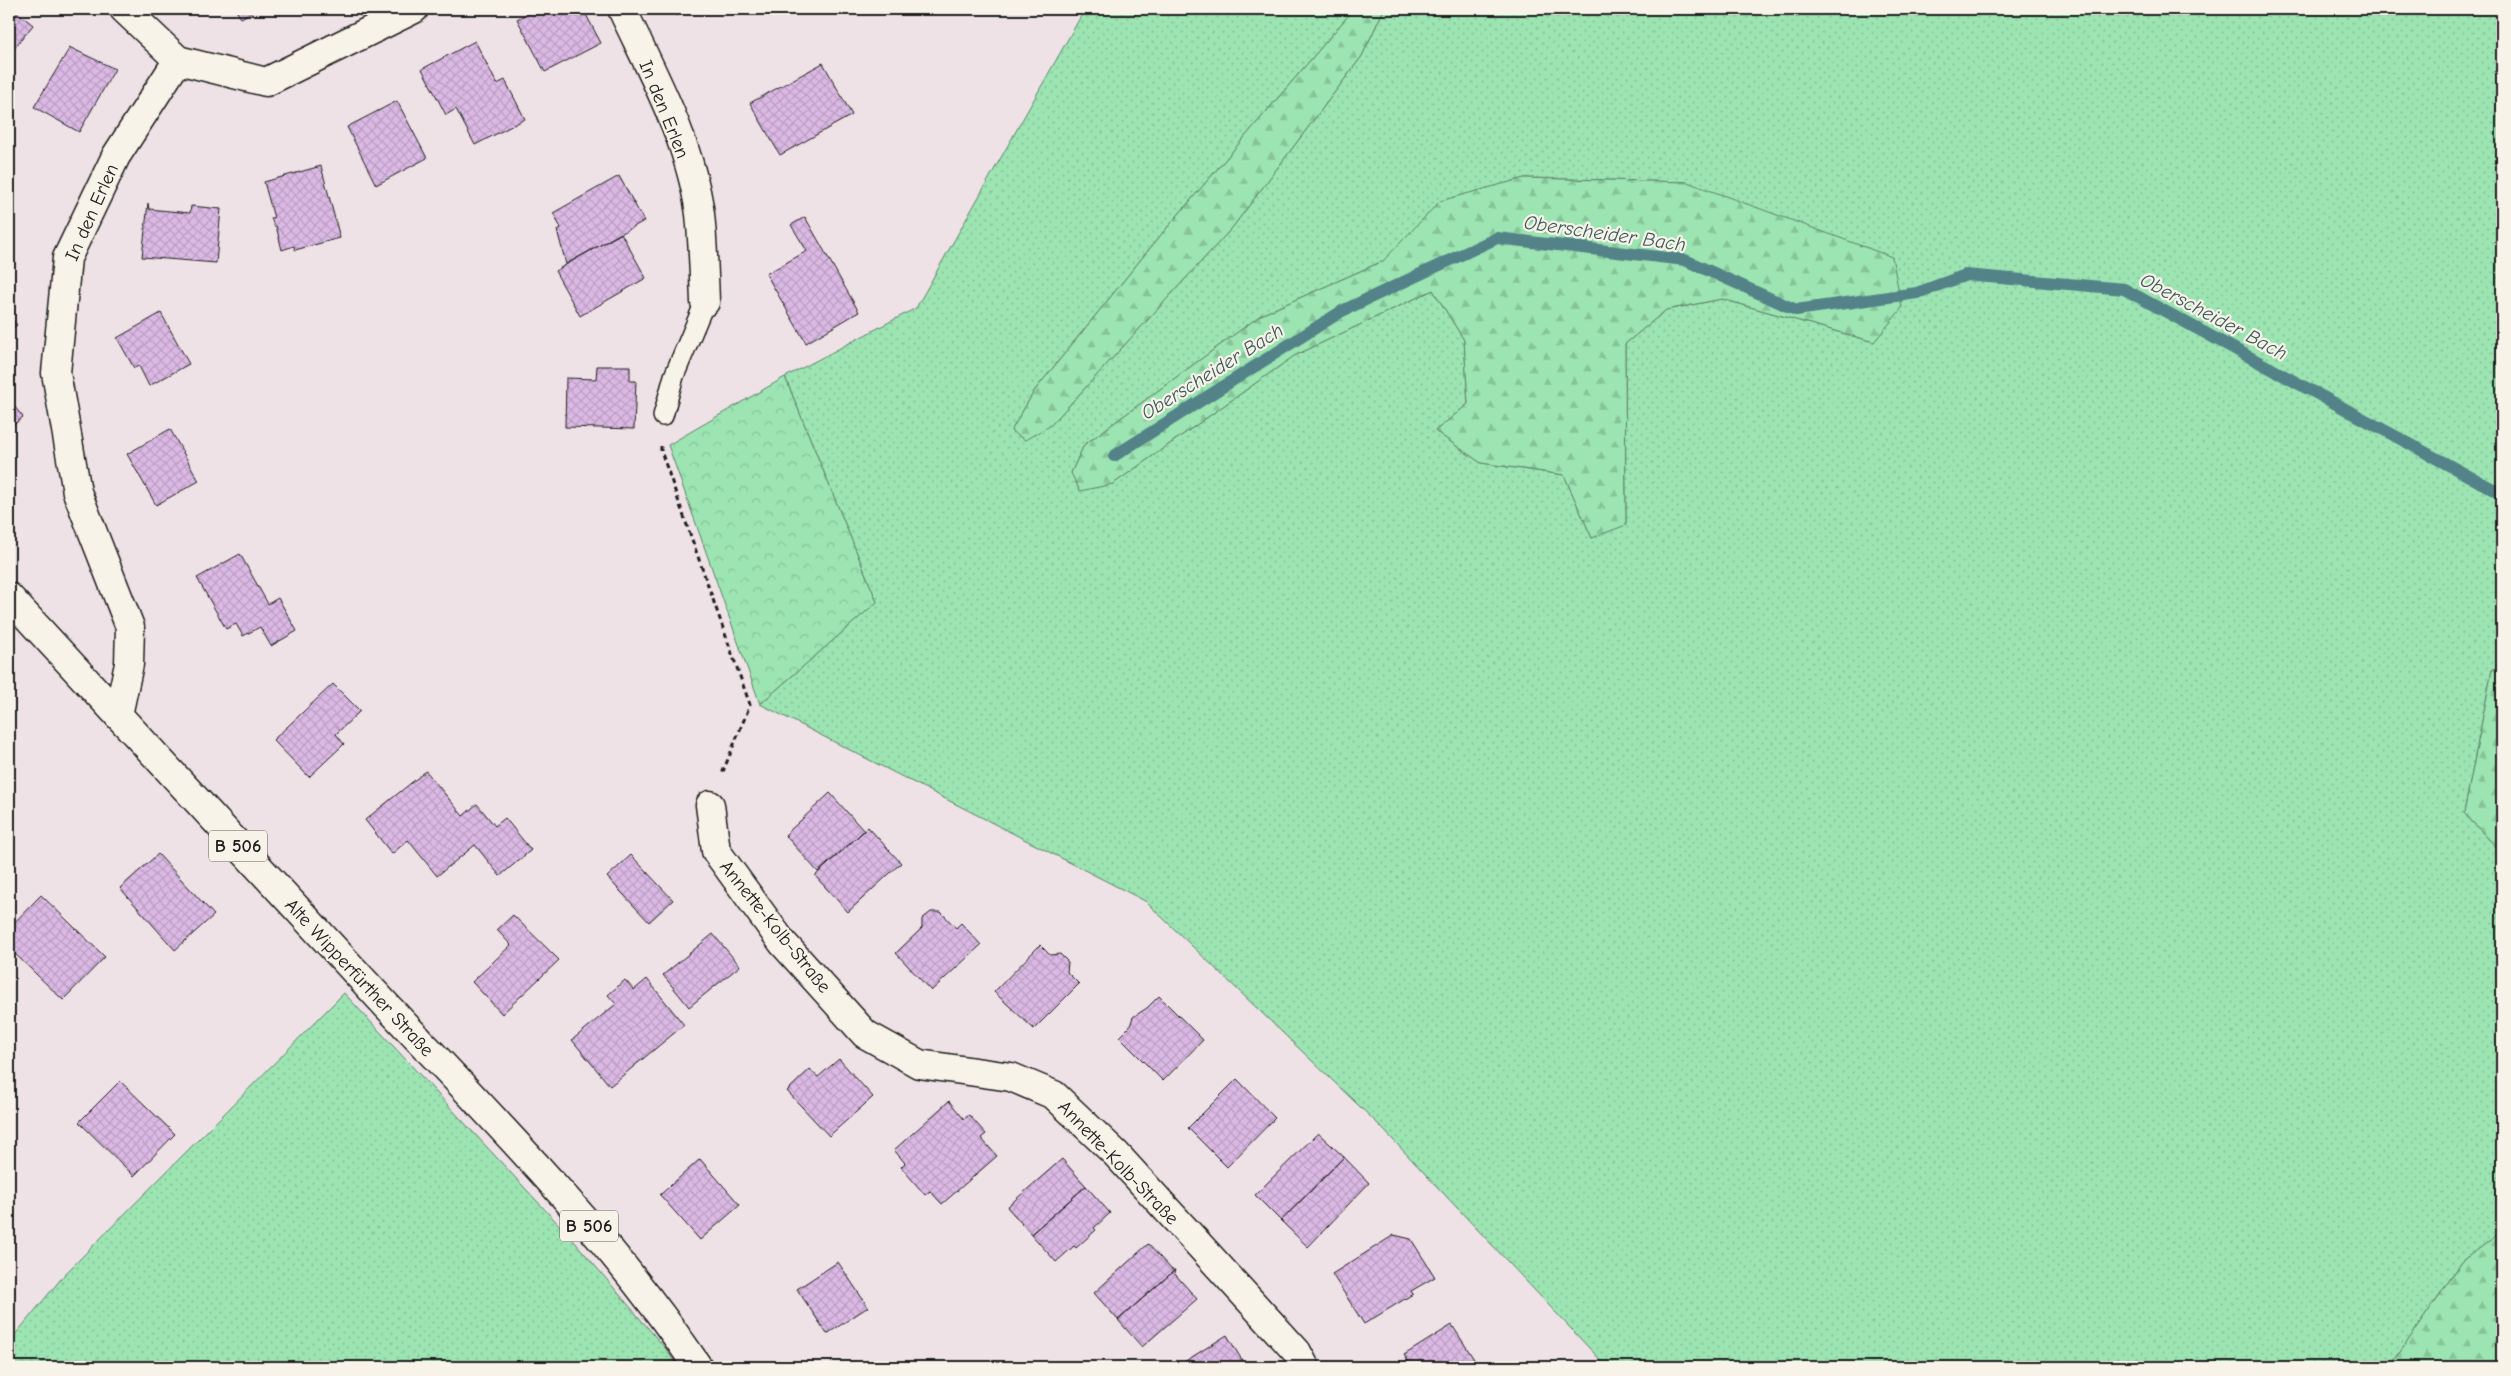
<svg xmlns="http://www.w3.org/2000/svg" width="2511" height="1376" font-family="'Comic Neue',sans-serif">
  <defs>
    <pattern id="grass-dots" width="8" height="8" patternUnits="userSpaceOnUse" patternTransform="scale(1.25)"><rect width="8" height="8" fill="#9ce4b2"/><path d="M2 2h.1M6 6h.1" fill="none" stroke="#86c398" stroke-width="1.8" stroke-linecap="round"/></pattern>
    <pattern id="forest-firs" width="22" height="20" patternUnits="userSpaceOnUse" patternTransform="scale(1.25)"><rect width="22" height="20" fill="#9ce4b2"/><path d="M5 1l3.5 6h-7zM16 11l3.5 6h-7z" fill="#86c398"/></pattern>
    <pattern id="park-crowns" width="20" height="18" patternUnits="userSpaceOnUse" patternTransform="scale(1.25)"><rect width="20" height="18" fill="#9ce4b2"/><path d="M2 6a3 3 0 1 1 6 0M12 15a3 3 0 1 1 6 0" fill="none" stroke="#86c398"/></pattern>
    <pattern id="building-cross-hatch" width="8" height="8" patternUnits="userSpaceOnUse" patternTransform="scale(1.25)"><rect width="8" height="8" fill="#dbb9e4"/><path d="M0 0l8 8M0 8l8-8" fill="none" stroke="#bb9ec3"/></pattern>
  </defs>
  <rect width="100%" height="100%" fill="#efe2e7"/>
  <filter id="ink" filterUnits="userSpaceOnUse"><feTurbulence type="fractalNoise" baseFrequency=".02" numOctaves="2"/><feDisplacementMap in="SourceGraphic" scale="10" xChannelSelector="R" yChannelSelector="G"/><feConvolveMatrix kernelMatrix="1 2 1 2 8 2 1 2 1" color-interpolation-filters="sRGB"/></filter>
  <g filter="url(#ink)">
    <path fill="url(#grass-dots)" stroke="#5c8067" fill-rule="evenodd" d="M1085,9H1354L1155,242L1035,390L1011,431L1051,425L1232,228L1362,56L1384,9H2502V664L2492,670L2464,813L2502,853V1231L2462,1262L2390,1367H1607L1379,1125L1145,901L760,704L877,602L785,377L916,308ZM1524,178L1686,182L1874,342L1722,299L1666,310L1625,344L1626,524L1592,538L1564,475L1481,463L1435,431L1468,404L1464,340L1433,290L1294,356L1113,484L1071,473L1084,445L1261,315L1383,261Z
      M344,993L574,1241L665,1348L678,1367H9V1342L65,1274Z"/>
    <path fill="url(#forest-firs)" stroke="#5c8067" d="M1354,9H1384L1362,56L1232,228L1051,425L1025,440L1011,431L1035,390L1155,242Z
      M1524,178L1687,182L1892,257L1902,308L1874,342L1722,299L1666,310L1625,344L1626,525L1592,538L1564,475L1481,463L1435,431L1468,404L1464,340L1433,290L1294,356L1113,484L1080,491L1071,473L1084,445L1261,315L1383,261L1440,201Z
      M2502,664V853L2464,813L2492,670Z
      M2502,1231V1367H2390L2462,1262Z"/>
    <path fill="url(#park-crowns)" stroke="#5c8067" d="M785,377L877,602L760,704L668,445Z"/>
    <g fill="none" stroke-linecap="round" stroke-linejoin="round">
      <path stroke="#538388" stroke-width="12" d="M1114,456L1342,311L1497,238L1685,260L1796,310L1917,293L1966,275L2124,289L2502,494"/>
    </g>
    <path fill="url(#building-cross-hatch)" stroke="#1c1c1c" d="M9,9H13L33,25L9,55Z
      M235,9H258L241,18Z
      M536,9H583L601,43L545,72L517,19Z
      M671,9H687L676,16Z
      M475,41L497,84L505,80L525,119L475,145L456,109L446,115L422,69Z
      M69,47L115,69L79,132L34,107L69,49Z
      M823,63L852,115L780,155L750,103Z
      M397,101L427,158L376,185L347,127Z
      M321,166L340,238L295,250L294,246L282,250L276,226H274L271,218H274L264,182Z
      M619,176L644,221L566,264L557,230L561,228L553,213Z
      M148,203L149,209L190,213L191,206L221,209L216,263L142,257Z
      M805,217L859,312L806,343L766,274L807,251L791,225Z
      M621,233L646,278L580,316L555,271Z
      M161,313L189,364L149,386L139,366L134,368L117,338Z
      M9,315L17,325L9,332Z
      M597,366H630V381H636L634,429L565,427L566,378L596,379Z
      M9,400L23,417L9,429Z
      M170,429L199,481L156,505L127,454Z
      M240,554L268,604L278,598L297,631L271,646L260,627L243,636L236,624L226,629L197,578Z
      M333,684L360,711L336,734L344,744L309,777L273,740Z
      M426,771L463,816L477,804L495,826L505,818L531,850L500,876L475,845L437,876L408,840L392,854L365,820Z
      M830,793L864,831L818,872L785,835Z
      M868,827L901,863L848,912L815,876Z
      M158,854L214,915L175,950L120,888Z
      M631,855L673,900L649,922L607,877Z
      M41,895L105,957L63,1000L9,948V928Z
      M931,912H941L956,928L961,923L981,945L931,991L896,953L922,928V919Z
      M513,915L559,960L502,1014L472,982L511,945L497,930Z
      M713,934L740,966L689,1007L663,975Z
      M1040,945L1050,955L1060,954L1068,962L1067,972L1079,984L1034,1029L994,992Z
      M647,979L684,1025L610,1086L572,1040L616,1004L608,995L625,980L634,990Z
      M1159,996L1203,1040L1163,1081L1119,1037L1130,1026L1133,1017L1147,1008Z
      M839,1059L873,1097L829,1136L787,1091L810,1069L818,1077Z
      M1237,1079L1275,1118L1227,1167L1188,1128Z
      M120,1081L175,1134L134,1176L79,1122Z
      M949,1101L964,1119L969,1115L986,1134L981,1138L997,1156L942,1204L930,1191L925,1195L901,1167L905,1163L894,1150Z
      M1318,1133L1344,1157L1281,1221L1255,1195Z
      M1344,1157L1369,1183L1308,1247L1281,1221Z
      M700,1159L740,1205L700,1240L660,1195Z
      M1062,1159L1086,1186L1031,1234L1007,1207Z
      M1086,1186L1110,1213L1094,1228L1096,1230L1076,1248L1074,1246L1056,1262L1031,1234Z
      M1394,1235L1411,1239L1435,1277L1411,1291L1413,1294L1364,1324L1332,1274Z
      M1148,1244L1172,1270H1175L1118,1320L1094,1293Z
      M838,1262L868,1307L827,1334L797,1289Z
      M1175,1270L1174,1273L1197,1299L1142,1347L1118,1320Z
      M1452,1325L1479,1367H1412L1404,1355Z
      M1227,1335L1246,1367H1176Z"/>
    <g fill="none" stroke-linecap="round" stroke-linejoin="round">
      <defs>
        <path id="service" d="M663,416L674,376L705,302"/>
        <path id="minor" d="M124,9L178,60
          M622,9C653,75 690,141 700,214C703,243 704,273 705,302
          M118,715L129,664L130,627L77,492L56,373L67,258L116,156L178,60L266,82L414,9
          M710,805L716,851L782,942L865,1034L919,1064L1011,1077L1054,1095L1116,1154L1297,1352L1305,1367"/>
        <path id="primary" d="M9,597C135,733 260,870 386,1005C495,1121 609,1235 698,1367"/>
      </defs>
      <use href="#service" stroke="#1c1c1c" stroke-width="22"/>
      <use href="#minor" stroke="#1c1c1c" stroke-width="31"/>
      <use href="#primary" stroke="#1c1c1c" stroke-width="31"/>
      <path stroke="#1c1c1c" stroke-width="3" stroke-dasharray="5 4" stroke-linecap="butt" d="M661,446V451L750,705L722,774"/>
      <use href="#service" stroke="#f7f3e8" stroke-width="19"/>
      <use href="#minor" stroke="#f7f3e8" stroke-width="28"/>
      <use href="#primary" stroke="#f7f3e8" stroke-width="28"/>
    </g>
  </g>
  <g text-anchor="middle" stroke-width="4.5" stroke-linejoin="round" paint-order="stroke">
    <g fill="#f7f3e8" stroke="#5e5c59" stroke-width="1">
      <rect x="209" y="830.5" width="58" height="31" rx="4"/>
      <rect x="560" y="1210.5" width="58" height="31" rx="4"/>
    </g>
    <g font-size="18" font-weight="bold" fill="#1c1c1c">
      <text x="238" y="852">B 506</text>
      <text x="589" y="1232">B 506</text>
    </g>
    <g font-size="19" fill="#1c1c1c" stroke="#f7f3e8">
      <text transform="translate(665 109) rotate(68)" y="7">In den Erlen</text>
      <text transform="translate(91 212) rotate(-66)" y="7">In den Erlen</text>
      <text transform="translate(776 926) rotate(51)" y="7">Annette-Kolb-Straße</text>
      <text transform="translate(360 977) rotate(47)" y="7">Alte Wipperfürther Straße</text>
      <text transform="translate(1119 1162) rotate(46)" y="7">Annette-Kolb-Straße</text>
    </g>
    <g font-size="20" font-style="italic" fill="#3c585b" stroke="#f7f3e8">
      <text transform="translate(1605 233) rotate(8)" y="7">Oberscheider Bach</text>
      <text transform="translate(2214 316) rotate(28)" y="7">Oberscheider Bach</text>
      <text transform="translate(1212 371) rotate(-32)" y="7">Oberscheider Bach</text>
    </g>
  </g>
  <rect width="2511" height="1376" fill="none" stroke="#f7f3e8" stroke-width="30"/>
  <rect x="15" y="15" width="2481" height="1346" fill="none" stroke="#1c1c1c" stroke-width="2" filter="url(#ink)"/>
</svg>
